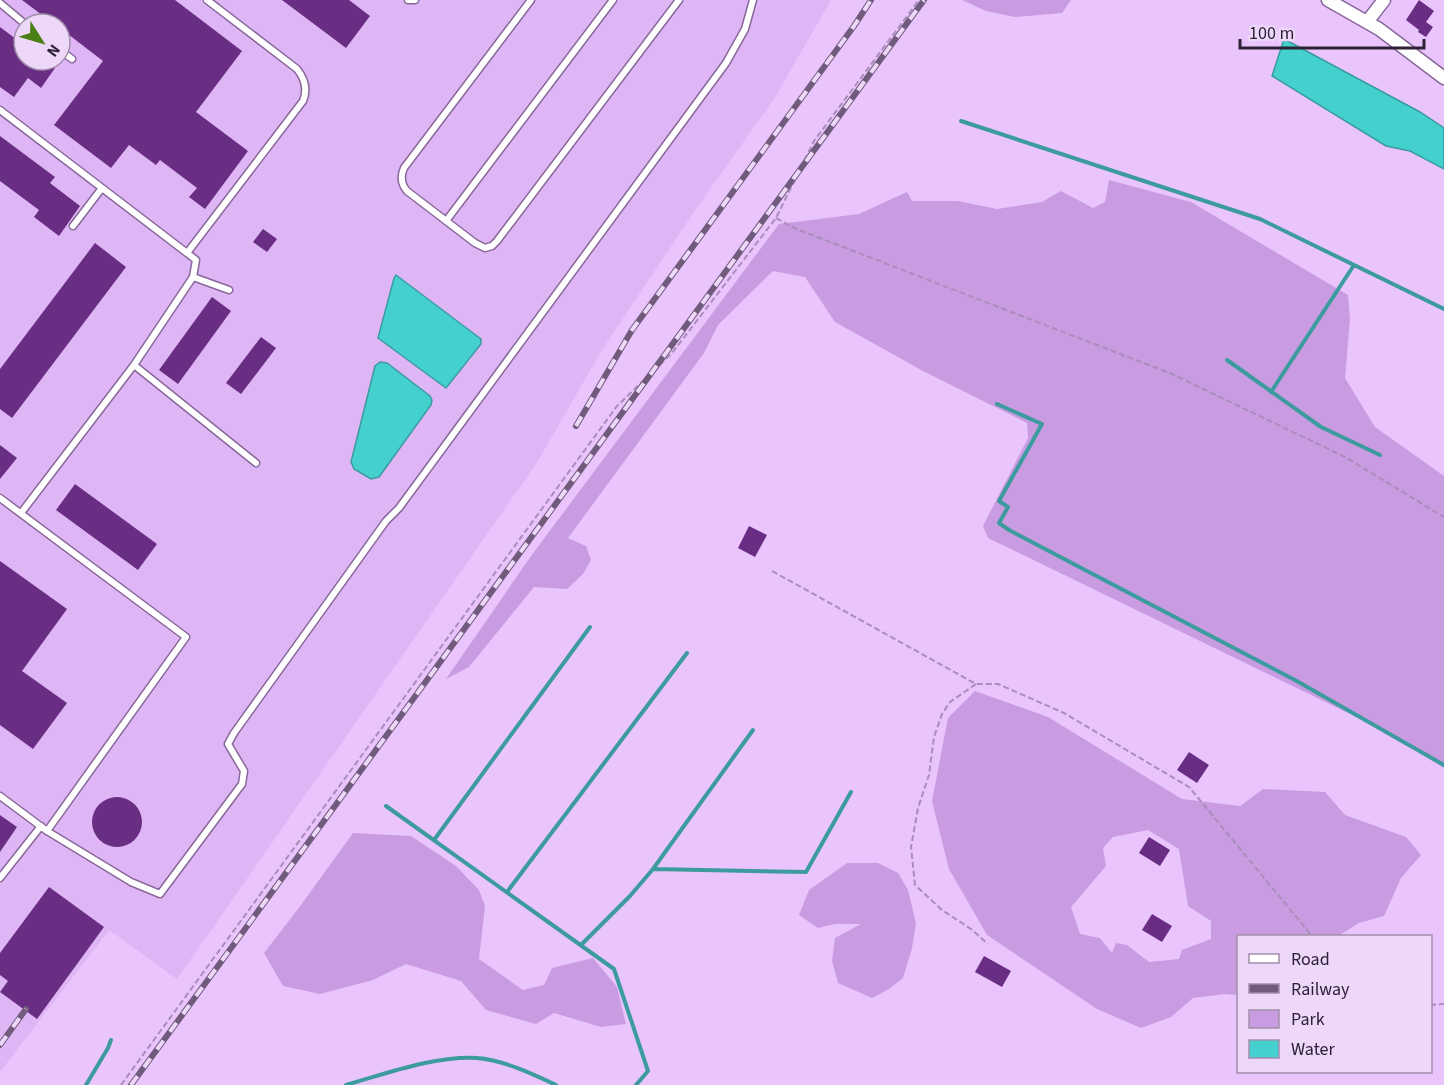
<svg xmlns="http://www.w3.org/2000/svg" width="1444" height="1085" font-family="'Source Sans 3',sans-serif">
  <rect width="100%" height="100%" fill="#e9c4fd"/>
  <path fill="#dfb6f5" fill-rule="evenodd" d="M0,0H831L774,99L696,209L602,350L538,461L177,979L109,930L0,1072ZM24,24H60V60H24Z"/>
  <path fill="#c99ce1" fill-rule="evenodd" d="M962,0H1071L1062,13L1015,17L986,11Z
    M1109,180L1191,202L1348,295L1350,320L1345,378L1375,427L1444,476V768L1379,728L988,538L983,526L1028,438L1027,423L923,371L835,322L805,277L773,271L718,325L704,353L568,538L586,546L591,560L583,574L567,589L534,587L469,667L446,679L531,556L779,224L859,214L907,192L912,201H958L997,209L1042,202L1061,191L1093,208L1105,202Z
    M975,691L1048,717L1182,799L1240,806L1263,789L1325,792L1345,815L1406,837L1421,855L1401,878L1384,916L1359,923L1338,936H1238V995L1225,994L1193,998L1171,1017L1141,1028L1097,1009L987,935L949,869L932,801L948,718ZM1148,830L1179,849L1188,906L1211,921V939L1182,950L1179,959L1149,962L1127,945L1116,943L1112,953L1100,938L1080,934L1071,907L1106,866L1103,848L1113,837Z
    M353,833L411,836L456,866L479,890L485,906L479,959L523,990L544,985L552,968L593,958L617,987L626,1024L601,1027L554,1013L536,1024L486,1010L461,981L406,964L373,980L320,994L283,986L264,953L301,905Z
    M847,863H878L898,873L908,890L916,923L912,948L903,978L889,989L872,998L838,983L832,961L835,938L861,924H835L818,928L799,915L809,890Z"/>
  <path fill="#43d0ce" stroke="#3d9ba0" stroke-width="1.5" d="M1284,39L1420,112L1444,128V169L1410,151L1386,146L1272,76Z
    M396,275L481,339V344L446,388L378,338L394,278Z
    M380,362L387,363L430,396L432,400L431,405L379,477L371,479L354,469L351,462L375,366Z"/>
  <g fill="none" stroke-linecap="round" stroke-linejoin="round">
    <path stroke="#3d9ba0" stroke-width="4" d="M961,121L1260,219L1444,309
      M1227,360L1321,427L1380,455
      M1271,392L1354,265
      M997,404L1042,424L999,501L1008,507L999,523L1009,530L1295,680L1444,765
      M386,806L614,969L648,1071L636,1085
      M434,840L590,627
      M653,869L806,872L851,792
      M507,892L687,653
      M582,944L630,896L653,869L753,730
      M86,1085L108,1048L111,1040
      M346,1085C388,1073 433,1056 477,1058C503,1060 533,1074 556,1085"/>
  </g>
  <path fill="#692d84" d="M22,0H175L242,51L196,112L248,151L205,209L189,197L197,188L160,160L156,165L129,145L111,168L54,125L103,61L60,28V24H54Z
    M282,0H349L370,16L346,48Z
    M1419,0L1434,11L1426,22L1433,27L1426,37L1418,32L1419,30L1406,20Z
    M0,27L24,45V60H44L55,68L41,88L28,78L14,97L0,87Z
    M0,136L55,177L50,183L80,206L59,236L34,217L39,210L0,181Z
    M263,229L277,239L267,252L253,242Z
    M95,243L126,267L12,418L0,409V369Z
    M212,297L231,311L178,384L159,370Z
    M261,337L276,348L241,394L226,383Z
    M0,445L17,458L0,479Z
    M75,484L157,544L138,570L56,510Z
    M749,526L767,535L755,557L738,548Z
    M0,561L67,609L22,671L67,703L33,749L0,725Z
    M1189,752L1209,765L1197,783L1177,770Z
    M92 822a25 25 0 1 1 50 0a25 25 0 1 1-50 0Z
    M0,815L17,827L0,852Z
    M1149,837L1170,850L1160,866L1139,853Z
    M49,887L104,927L37,1019L0,992L8,981L0,975V953Z
    M1152,914L1172,926L1162,942L1142,930Z
    M984,956L1011,971L1002,987L975,972Z"/>
  <g fill="none" stroke-linecap="round" stroke-linejoin="round">
    <defs>
      <path id="service" d="M408,0H415
        M531,0L404,168C400,177 401,184 407,191L475,243L485,248L492,246L497,241L679,0
        M0,3L25,24
        M60,50L72,59
        M0,110L187,253L303,101C308,89 305,79 297,69L207,0
        M446,221L613,0
        M73,226L102,188
        M193,277L229,290
        M134,365L256,463
        M0,498L186,637L47,831L0,796
        M21,513L134,365L193,277L196,260L187,253
        M47,831L131,882L160,894L242,784L244,771L228,744L234,733L386,521L399,508L726,63L745,29L753,0
        M0,878L41,826"/>
      <path id="minor" d="M1328,0L1379,29L1444,78
        M1367,22L1384,0"/>
    </defs>
    <use href="#service" stroke="#88679a" stroke-width="9"/>
    <use href="#minor" stroke="#88679a" stroke-width="15"/>
    <path stroke="#aa8dba" stroke-width="2" stroke-dasharray="6 3" stroke-linecap="butt" d="M776,218L794,228L1172,374L1345,457L1444,517
      M772,571L976,684H998L1064,713L1189,787L1312,936
      M976,684L950,702L942,714L934,737L929,775L918,808L911,847L915,885L942,910L971,929L988,944
      M1430,1005L1444,1004
      M121,1085L617,406L672,353L776,218L814,141L919,0"/>
    <use href="#service" stroke="#fff" stroke-width="6"/>
    <use href="#minor" stroke="#fff" stroke-width="12"/>
    <defs>
      <path id="rail" d="M576,426L632,330L854,26L871,0
        M0,1045L26,1009
        M131,1085L924,0"/>
    </defs>
    <use href="#rail" stroke="#715b7d" stroke-width="6"/>
    <use href="#rail" stroke="#eed8fa" stroke-width="4" stroke-dasharray="11" stroke-linecap="butt"/>
  </g>
  <rect x="1237" y="935" width="195" height="138" fill="#eed8fa" stroke="#a18eab" stroke-width="1.5"/>
  <rect x="1249" y="954" width="30" height="9" fill="#ffffff" stroke="#a18eab" stroke-width="1.5"/>
  <text x="1291" y="965" font-size="18" fill="#2e2035">Road</text>
  <rect x="1249" y="984" width="30" height="9" fill="#715b7d" stroke="#a18eab" stroke-width="1.5"/>
  <text x="1291" y="995" font-size="18" fill="#2e2035">Railway</text>
  <rect x="1249" y="1010" width="30" height="18" fill="#c99ce1" stroke="#a18eab" stroke-width="1.5"/>
  <text x="1291" y="1025" font-size="18" fill="#2e2035">Park</text>
  <rect x="1249" y="1040" width="30" height="18" fill="#43d0ce" stroke="#a18eab" stroke-width="1.5"/>
  <text x="1291" y="1055" font-size="18" fill="#2e2035">Water</text>
  <g transform="translate(42 42) rotate(127)"><circle r="28" fill="#eed8fa" stroke="#a18eab" stroke-width="1.5"/>
  <path d="M0-4.5L10 22L0 15L-10 22Z" fill="#497f14"/>
  <text y="-9" font-size="16" font-weight="bold" text-anchor="middle" fill="#2e2035">N</text>
  </g>
  <path d="M1240 39v9h184v-9" fill="none" stroke="#2e2035" stroke-width="3"/>
  <text x="1249" y="39" font-size="18" fill="#2e2035" stroke="#eed8fa" stroke-width="4.5" paint-order="stroke">100 m</text>
</svg>
